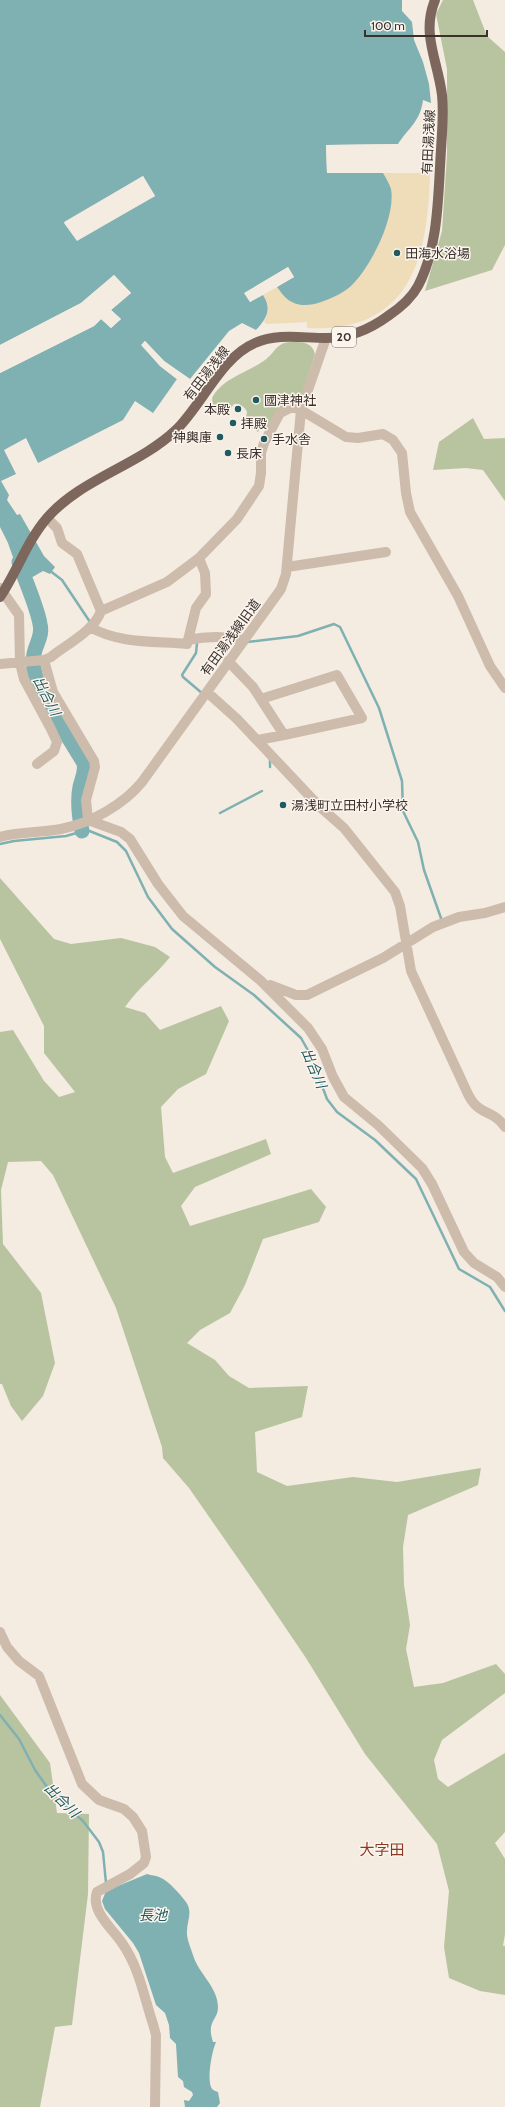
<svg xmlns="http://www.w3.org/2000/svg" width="505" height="2107" font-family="Cabin,'Noto Sans JP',sans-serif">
  <rect width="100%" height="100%" fill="#f4ebe1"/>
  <path fill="#b8c4a0" d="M443,0H473L487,36L505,52V245L492,270L425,291L442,231L447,155V69L436,14Z
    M289,342C300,342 312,341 315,354L299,404C281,400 276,415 268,428L262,425L258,432L245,424L247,412C245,407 239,403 234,404L225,415L214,412L212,398C222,378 249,372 265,360C275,353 275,344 289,342Z
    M473,418L484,439L505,438V501L483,470L466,468L433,470L439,442Z
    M0,878L54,939L71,944L121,938L155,947L170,957C156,975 138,988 125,1007L145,1013L160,1030L221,1006L229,1021L206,1074L178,1089L161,1107L165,1157L173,1173L266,1139L271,1154L195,1187L181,1206L190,1226L311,1189L326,1207L319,1222L263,1239L245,1285L230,1313L200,1330L187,1343L215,1360L229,1376L249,1388L308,1386L302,1417L255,1432L257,1472L287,1486L353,1477L397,1482L481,1468L478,1485L408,1515L403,1547L404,1585L410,1625L406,1649L414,1687L443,1683L496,1664L505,1674V1693L442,1740L434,1760L438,1779L448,1787L505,1753V1832L495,1843L505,1859V1934L503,1946H505V1995L480,1991L449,1978L444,1947L449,1891L437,1844L365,1754L306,1658L260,1590L189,1488L163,1458L162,1447L116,1308L53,1175L41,1161L8,1162L1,1190L3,1244L41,1293L55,1363L43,1396L22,1421L11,1406L2,1384H0V1032L13,1030L44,1081L59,1097L75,1092L44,1053V1026L0,939Z
    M0,1695L50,1763L57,1813L89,1814L88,1894L72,2025L55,2027L40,2107H0Z"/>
  <path fill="#efdcb8" d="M383,173H430C428,259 410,333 307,328V322L267,324L264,322C269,311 270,305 263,295L277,287L284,295L340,294C373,269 381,244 385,205C387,192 389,183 383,173Z"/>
  <path fill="#7fb0b2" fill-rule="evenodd" d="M0,0H402V11L412,22L414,40L423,62L429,84L431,103L423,100C420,122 409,127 398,144L326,145L327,173H383C386,178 389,183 391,189C396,217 371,267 351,286C342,294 332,298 321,302C312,305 301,307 292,302C285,299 281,292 277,287L294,277L288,267L245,293L250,302L263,295C272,309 267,318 256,330L242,323L229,331L190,379L164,361L145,341L142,345L160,366L177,379L153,413L135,401L123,420L38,463L26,438L4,450L16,474L1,481L9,495L7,500L17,515L20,514L44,556L55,567L50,574L43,571L22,583L8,543L0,527V373L94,326L101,319L111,328L121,319L111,310L131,293L114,275L81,303L0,345ZM143,176L155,196L77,240L64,222Z
    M147,1874C152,1876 155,1875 159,1877C169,1881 179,1893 186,1902C193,1912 187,1921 187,1931C186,1937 191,1949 193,1955C198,1973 218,1987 218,2007C218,2021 206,2020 213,2042H216C212,2051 207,2077 211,2087C212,2090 215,2091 218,2092L220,2103L217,2107H185L184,2100L189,2101L193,2095L192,2092L184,2087L183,2081L178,2077L176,2044L170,2038L169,2025L165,2013L156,2005L139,1953L133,1943L105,1909L102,1901L106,1891Z"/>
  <path fill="#f4ebe1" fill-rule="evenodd" d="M401,144L398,146L328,147L329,171H383L385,173H327L326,145Z
    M143,176L155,196L77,241L64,223ZM143,179L152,195L77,238L67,223Z
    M288,267L294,277L275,288L276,285L291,276L288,270L247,293L251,299L262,293L264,294L250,302L244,293Z
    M114,275L131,293L111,310L121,319L111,328L101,319L94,326L0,373V370L18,361L93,324L100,317L111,325L118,319L109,309L128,293L114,278L82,305L0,347V345L81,303Z
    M145,341L164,361L191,380L189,381L162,362L145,344L144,345L161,365L178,377V380L160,366L141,345Z"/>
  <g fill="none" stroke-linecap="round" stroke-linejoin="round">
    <path stroke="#7fb0b2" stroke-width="2.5" d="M49,570L62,580L90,622
      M247,642L298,636L334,624L340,627L379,708L402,781L403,811L418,842L424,870L442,921
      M197,643L196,653L182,675L183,677L203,694
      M270,759V767
      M220,813L262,791
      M0,844L14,841L66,836L87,830L117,842L126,851L148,897L172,929L215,967L254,995L301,1038L310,1054L327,1099L337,1112L375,1140L416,1179L459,1269L490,1287L505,1311
      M0,1715L19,1739L35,1770L52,1794L83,1821L99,1842L103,1852L106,1883"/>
    <path stroke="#7fb0b2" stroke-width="15" d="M19,562C25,581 37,606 40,624C43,636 36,643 34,654C31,668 37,683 43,696L84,763C86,772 82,778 80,787C77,802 79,816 82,831"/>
    <path stroke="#cdbbac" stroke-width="10" d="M47,518L57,528L62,543L77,554L101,611
      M287,567L386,552
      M0,588L19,615L20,663L24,679L50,727L57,742L54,751L37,764
      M90,627C119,644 155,641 187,644L188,640C207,636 225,636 244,640
      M188,640L196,608L206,594L205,573L199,558
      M44,660L53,692L94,761L95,767L86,800L88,820L121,832L130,839L158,884L183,916L260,980L308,1028L322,1049L333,1077L344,1097L378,1125L422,1168L432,1184L464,1252L474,1263L497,1277L505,1287
      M228,661L253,687L284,735L258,740
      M0,664L44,660L51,657C67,644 94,631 101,611L167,582L199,558L237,519L259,486L261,473V453L264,443L280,413L292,407L301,410L346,437L358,438L383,434L393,440L402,453L406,493L410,512L458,596L490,666L505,688
      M207,692L237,719L319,806L344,828L395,892L400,906L411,971L467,1092C478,1117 492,1108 505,1127
      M261,699L337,675L362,718L284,735
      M0,837C20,831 41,833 61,829C91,823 123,805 142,782L281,589L286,574L301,410L326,338
      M270,985L296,995H307L383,958L433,927L459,917L485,913L505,907
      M0,1632L7,1647L19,1661L39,1676L82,1784L99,1800L124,1809L133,1817L142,1831L146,1857L144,1863L130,1874L97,1892C90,1911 113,1929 122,1943C139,1967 144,1997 153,2024L156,2035L155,2107"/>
    <path stroke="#7d675c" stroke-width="10" d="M0,597C17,572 27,541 47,518C82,478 138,466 176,430C202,405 221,357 255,343C277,333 302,338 326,338C349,338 369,330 388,316C400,308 411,299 418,286C439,246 438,194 441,150C442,131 444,113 442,95C438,61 421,34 435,0"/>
  </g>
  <g fill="#1f5a5e" stroke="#fbf5ee" stroke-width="1.5">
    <circle cx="397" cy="253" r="4"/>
    <circle cx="256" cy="400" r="4"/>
    <circle cx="238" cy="409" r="4"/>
    <circle cx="233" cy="423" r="4"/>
    <circle cx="220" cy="437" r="4"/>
    <circle cx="264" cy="439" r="4"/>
    <circle cx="228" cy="453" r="4"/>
    <circle cx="283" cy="805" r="4"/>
  </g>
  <g text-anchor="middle" stroke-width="3" stroke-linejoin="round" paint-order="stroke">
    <rect fill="#fbf5ee" stroke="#756b66" stroke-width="1" x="332" y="327" width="24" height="20" rx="3"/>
    <g font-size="12" font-weight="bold" fill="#3b302b">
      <text x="344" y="341">20</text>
    </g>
    <g font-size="13" fill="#3b302b" stroke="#fbf5ee">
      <text transform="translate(428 142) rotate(-87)" y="5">有田湯浅線</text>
      <text transform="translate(206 373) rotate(-52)" y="5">有田湯浅線</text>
      <text transform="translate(230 637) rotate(-54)" y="5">有田湯浅線旧道</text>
    </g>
    <g font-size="13" fill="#3b302b" stroke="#fbf5ee" text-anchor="start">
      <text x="405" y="258">田海水浴場</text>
      <text x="264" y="405">國津神社</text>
      <text x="230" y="414" text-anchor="end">本殿</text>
      <text x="241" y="428">拝殿</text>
      <text x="212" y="442" text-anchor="end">神輿庫</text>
      <text x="272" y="444">手水舎</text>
      <text x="236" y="458">長床</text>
      <text x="291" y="810">湯浅町立田村小学校</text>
    </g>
    <g font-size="14" font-style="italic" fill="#1f5a5e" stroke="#fbf5ee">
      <text transform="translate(47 696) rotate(63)" y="5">出合川</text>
      <text transform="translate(314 1068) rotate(67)" y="5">出合川</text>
      <text transform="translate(62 1800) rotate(45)" y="5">出合川</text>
      <text x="153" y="1920">長池</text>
    </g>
    <g font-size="15" fill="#8c3b22" stroke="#fbf5ee">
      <text x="382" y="1855">大字田</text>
    </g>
  </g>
  <path d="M365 30v6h122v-6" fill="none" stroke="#3b302b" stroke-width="2"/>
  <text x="371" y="30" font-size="12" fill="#3b302b" stroke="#fbf5ee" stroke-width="3" paint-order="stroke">100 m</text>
</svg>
